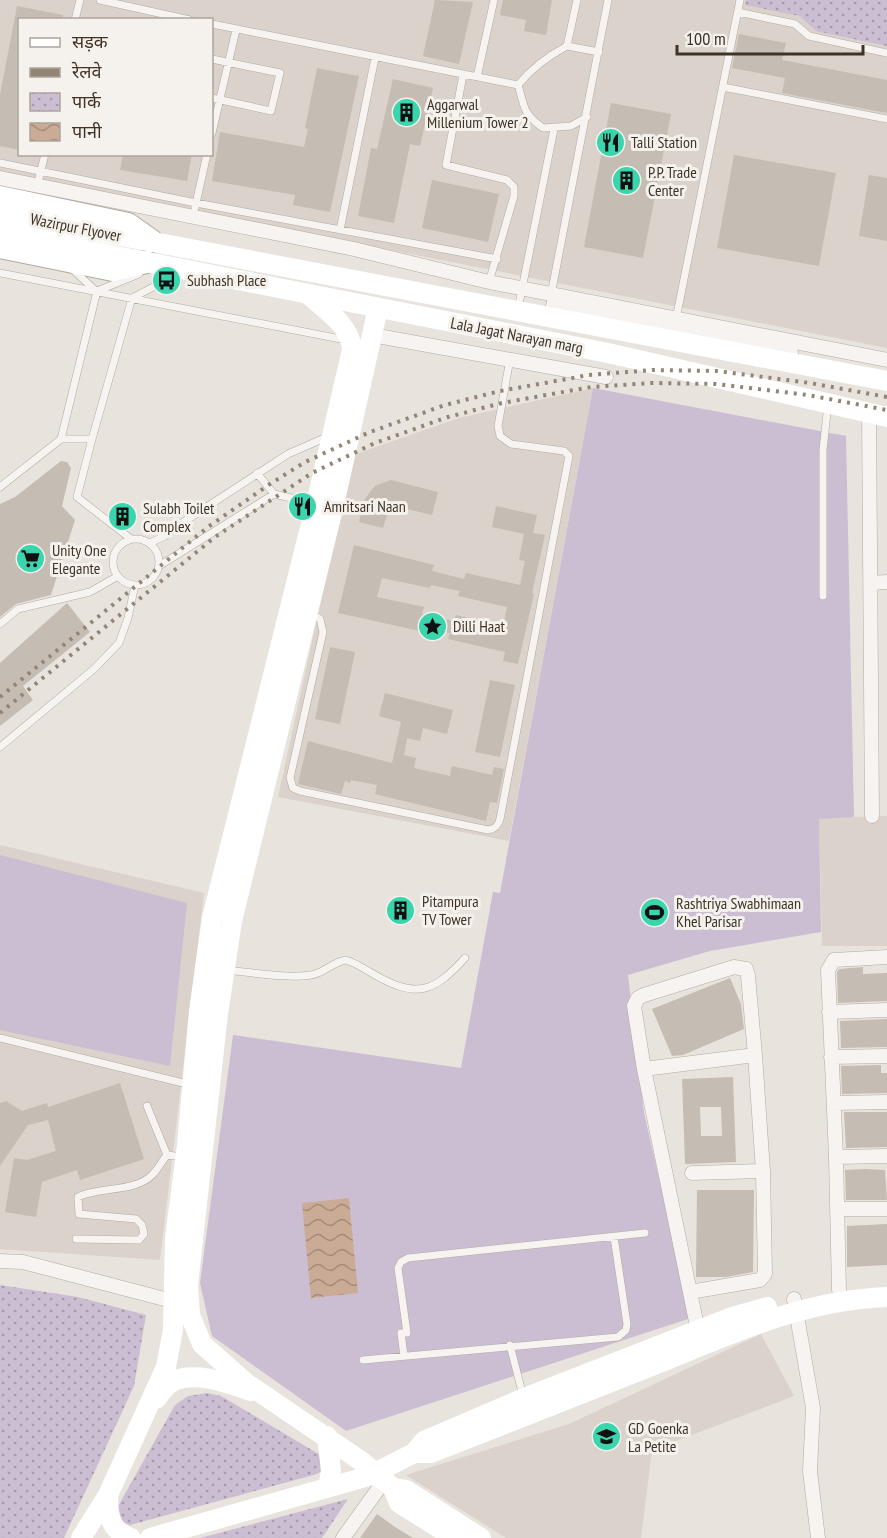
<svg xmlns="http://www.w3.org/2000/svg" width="887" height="1538" font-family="'PT Sans Narrow','Noto Sans Devanagari',sans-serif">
  <defs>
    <pattern id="park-dots" width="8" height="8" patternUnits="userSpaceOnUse" patternTransform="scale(1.5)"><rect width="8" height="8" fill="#cbbed2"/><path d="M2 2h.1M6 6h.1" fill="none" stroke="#a69baa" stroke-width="1.8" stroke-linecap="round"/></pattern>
    <pattern id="water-waves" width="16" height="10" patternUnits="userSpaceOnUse" patternTransform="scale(1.5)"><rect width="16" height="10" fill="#caab96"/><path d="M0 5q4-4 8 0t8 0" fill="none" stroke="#a58c7a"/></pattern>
  </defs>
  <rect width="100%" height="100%" fill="#e8e3dd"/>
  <path fill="#dad2cb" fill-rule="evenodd" d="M0,0H887V348L0,173ZM20,20H212V154H20Z
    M593,388L509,841L278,797L353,455L459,418Z
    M887,816V946H822L819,818Z
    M0,845L204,893L160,1260L0,1249Z
    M761,1334L794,1396L652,1450L641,1538H506L406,1475L569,1424Z"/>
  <path fill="#cbbed2" d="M593,388L846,436L854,817L819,819L821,932L710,951L628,975L644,1113L691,1318L346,1431L212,1336L200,1283L233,1035L461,1068L493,892L500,893Z
    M0,855L187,903L170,1066L0,1030Z"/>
  <path fill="url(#park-dots)" d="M746,0H887V46L816,31L800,16L745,5Z
    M0,1285L78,1297L146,1315L134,1386L64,1538H0Z
    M207,1393L221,1396L327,1459V1468L317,1474L130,1525L122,1522L117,1508L175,1405L188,1396Z
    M348,1499L322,1538H200Z"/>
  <path fill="url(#water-waves)" d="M349,1198L358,1293L311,1298L302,1203Z"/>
  <path fill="#c5bdb4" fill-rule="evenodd" d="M435,0L473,2L459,64L423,56Z
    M503,0H552L546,35L524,31L526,20L500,15Z
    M17,6L63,15V20H20V150L0,146V95Z
    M739,34L786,43L782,60L887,80V113L782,93L785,78L732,68Z
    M317,68L359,76L330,212L293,205L295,195L212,181L220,132L304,147L308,129L305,128Z
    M393,79L433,88L420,146L410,144L394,223L358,216L371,148L377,149Z
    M611,103L671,114L643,258L584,247Z
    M123,154H192L187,181L120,170Z
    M734,155L836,173L819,266L717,248Z
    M869,175L887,178V241L859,236Z
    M432,180L499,194L488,242L422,228Z
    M61,461L67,462L71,468L62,506L75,520L51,595L16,604L0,617V504L15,497Z
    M391,480L438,492L432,515L390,505L383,528L359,522L365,499L370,492L375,486Z
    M496,506L537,515L533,533L545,535L532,593L534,594L518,664L503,661L505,652L448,639L450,633L420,627V631L338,613L354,545L434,565L432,571L464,579L466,573L520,585L525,561L519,560L524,534L492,527ZM382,578L430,588L431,585L460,591L458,596L507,607L503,626L456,615L454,621L422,614L424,607L377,597Z
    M131,510L132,522L119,523L113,518L112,512Z
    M67,603L90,632L23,686L33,700L0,726V663Z
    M330,647L355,652L340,724L315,719Z
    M490,680L515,685L500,757L475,752Z
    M385,693L453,710L447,734L423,728L420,741L407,738L404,755L416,758L414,768L450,776L452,766L492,775L494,767L504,769L497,803L490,802L486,821L375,794L377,785L351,780L350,783L345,781L341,794L298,784L308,741L392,763L401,722L379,716Z
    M389 910a12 12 0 1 1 24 0a12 12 0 1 1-24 0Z
    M863,967V974L887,973V1001L838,1003L837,972L839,969Z
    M730,978L741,1004L744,1029L683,1055L672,1056L652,1009Z
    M887,1019V1047L841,1048L840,1021Z
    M881,1065V1073H887V1093L842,1094L841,1066Z
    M733,1077L736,1162L685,1164L682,1079ZM700,1107H721L722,1136H701Z
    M120,1083L144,1159L80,1180L77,1170L42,1182L36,1217L5,1212L14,1158L27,1160L56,1151L48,1120L28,1125L0,1166V1103L6,1101L22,1111L47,1103L48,1107Z
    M844,1112H887V1147L846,1148Z
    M865,1169L885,1170L887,1200H846L845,1170Z
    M697,1190H754L753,1272L726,1277H696Z
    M887,1224V1265L847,1267V1226Z
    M377,1514L395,1527L413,1538H360Z"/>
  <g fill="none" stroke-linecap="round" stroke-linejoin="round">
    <defs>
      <path id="lane" d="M100,0L190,20
        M577,0L567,46C548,56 531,69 518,85C525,107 522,113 543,128L571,126L587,117
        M738,12L795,24L809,36L887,53
        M75,20L80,0
        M212,24L518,85
        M567,46L599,52
        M212,59L280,73L271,111L212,98
        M463,75L446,165L507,180L514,187V196L489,282
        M477,77L494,0
        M723,87L887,119
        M212,133L236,30
        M0,163L196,203L497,259
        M37,186L45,154
        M195,208L207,154
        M340,230L375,58
        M72,269L95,290
        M0,273L346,340
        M97,291L139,274
        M551,295L608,0
        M518,309L554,129
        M676,319L740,0
        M61,439L97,291
        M92,439L132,298L178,274
        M257,473L274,494
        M0,487L61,439H92L77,497L131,539
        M113 562a23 23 0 1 1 46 0a23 23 0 1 1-46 0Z
        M150,543L165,536L179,525L288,454L329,436
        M159,566L274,494L313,503
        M823,596V450L828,404
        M311,613L320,619L323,632L290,778L293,788L300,791L488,830C495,829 498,826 500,819L569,456L564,451L511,444L500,436L498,426L510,359
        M0,624L18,609L90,592L118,576
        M0,747L94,669L119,643L128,618L135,585
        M225,970C251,972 287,979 311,975C325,973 332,962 346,960C356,963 366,970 375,975C417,999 434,992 465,958
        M0,1038L191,1085
        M147,1106L167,1155L183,1157
        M76,1239L139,1240L144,1234L142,1225L136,1219L79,1214L78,1197C99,1186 136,1193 153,1174C158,1169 162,1161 167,1155
        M510,1345L523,1396
        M404,1356L401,1333H407L398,1268L401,1262L408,1258L645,1233
        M363,1360L618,1337L626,1330L627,1324L614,1237"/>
      <path id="street" d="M0,178L354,249L489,282L887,360
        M556,295L553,306L791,353
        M372,335L606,377
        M869,413L872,816
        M871,583L887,582
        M829,1012L887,1010
        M831,1057L887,1056
        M644,1069L755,1055L748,976L746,969L734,967L644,995L638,998L634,1006L644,1069L698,1331
        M834,1103L887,1102
        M836,1157L887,1156
        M692,1173L763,1171
        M837,1209H887
        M0,1261L23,1262L172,1301
        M839,1290L836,1157L828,970L834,960L887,957
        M690,1292L760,1280L765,1274L763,1171L755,1055
        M794,1299L813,1408L810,1471L818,1538
        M343,1538L384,1481"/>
      <path id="primary" d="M0,197L128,224L152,241
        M0,247L113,270L146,262"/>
    </defs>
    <use href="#lane" stroke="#b2aba2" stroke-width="8"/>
    <use href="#street" stroke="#b2aba2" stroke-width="15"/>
    <use href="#primary" stroke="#b4a89c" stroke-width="24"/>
    <use href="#lane" stroke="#f6f3f0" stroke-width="7"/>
    <use href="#street" stroke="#f6f3f0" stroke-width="14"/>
    <path stroke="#fff" stroke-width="20" d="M0,213L887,381
      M0,233L608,353L887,417
      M378,308L333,509L232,921L218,1014L188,1285L190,1315L202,1344L246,1383L361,1461L393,1488L399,1503L455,1538
      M156,1399C160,1394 166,1385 172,1382C195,1370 229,1384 251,1391
      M327,1436L331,1471L328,1487
      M414,1453L424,1441L524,1398L732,1317L767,1307
      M393,1488L406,1490L481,1538
      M108,1495C108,1515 110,1531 131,1538
      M81,1538L108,1495L166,1367L173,1330L175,1238L187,1145L199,1011L212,918L316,504L352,350C351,326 326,310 309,295
      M150,1538L369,1476L414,1453H431C504,1424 578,1395 652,1366C729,1335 802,1300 887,1297"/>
    <use href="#primary" stroke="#fff" stroke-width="22"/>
    <path stroke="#928576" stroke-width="4" stroke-dasharray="3 6" stroke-linecap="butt" d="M0,697L208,527L270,484L305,462L370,432L445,405L500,391L589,375L652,370L717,371L810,383L887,397
      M0,713L215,537L312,473L375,443L448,417L502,403L591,387L652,383L716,384L808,395L887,410"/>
  </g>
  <defs>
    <symbol id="building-disc" viewBox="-11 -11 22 22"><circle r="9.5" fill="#3ad5ad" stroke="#f5f1ed"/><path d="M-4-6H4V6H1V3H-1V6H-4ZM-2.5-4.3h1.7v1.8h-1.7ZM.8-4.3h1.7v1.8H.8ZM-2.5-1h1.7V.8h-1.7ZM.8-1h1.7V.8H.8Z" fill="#111"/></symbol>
    <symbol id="restaurant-disc" viewBox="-11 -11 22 22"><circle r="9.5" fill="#3ad5ad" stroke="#f5f1ed"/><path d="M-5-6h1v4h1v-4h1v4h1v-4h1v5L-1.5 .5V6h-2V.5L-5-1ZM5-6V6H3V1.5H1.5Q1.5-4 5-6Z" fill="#111"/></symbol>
    <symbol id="bus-disc" viewBox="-11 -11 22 22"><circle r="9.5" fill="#3ad5ad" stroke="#f5f1ed"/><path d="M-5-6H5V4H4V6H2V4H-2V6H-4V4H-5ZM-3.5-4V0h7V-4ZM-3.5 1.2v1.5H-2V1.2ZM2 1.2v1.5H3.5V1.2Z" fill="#111"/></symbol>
    <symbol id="supermarket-disc" viewBox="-11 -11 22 22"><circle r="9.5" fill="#3ad5ad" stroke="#f5f1ed"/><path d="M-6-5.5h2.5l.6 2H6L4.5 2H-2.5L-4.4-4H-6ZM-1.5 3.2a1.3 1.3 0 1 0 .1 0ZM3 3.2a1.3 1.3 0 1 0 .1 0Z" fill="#111"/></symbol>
    <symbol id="sight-disc" viewBox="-11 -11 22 22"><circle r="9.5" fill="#3ad5ad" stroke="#f5f1ed"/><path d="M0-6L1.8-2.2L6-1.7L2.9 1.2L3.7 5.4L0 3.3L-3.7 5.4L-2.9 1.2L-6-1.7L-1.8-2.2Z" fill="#111"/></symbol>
    <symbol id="stadium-disc" viewBox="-11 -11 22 22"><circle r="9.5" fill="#3ad5ad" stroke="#f5f1ed"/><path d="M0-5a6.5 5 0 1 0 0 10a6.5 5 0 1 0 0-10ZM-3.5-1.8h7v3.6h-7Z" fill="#111"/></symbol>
    <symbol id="school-disc" viewBox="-11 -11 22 22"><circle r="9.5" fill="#3ad5ad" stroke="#f5f1ed"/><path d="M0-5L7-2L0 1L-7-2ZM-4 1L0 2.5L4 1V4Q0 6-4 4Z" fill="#111"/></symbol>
  </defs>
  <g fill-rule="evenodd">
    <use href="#building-disc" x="390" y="96" width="33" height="33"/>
    <use href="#restaurant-disc" x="594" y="126" width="33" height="33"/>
    <use href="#building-disc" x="610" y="164" width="33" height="33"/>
    <use href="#bus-disc" x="150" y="264" width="33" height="33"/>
    <use href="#restaurant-disc" x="286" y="490" width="33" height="33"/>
    <use href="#building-disc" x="106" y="500" width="33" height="33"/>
    <use href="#supermarket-disc" x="14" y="542" width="33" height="33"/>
    <use href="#sight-disc" x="416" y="610" width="33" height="33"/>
    <use href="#building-disc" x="384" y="894" width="33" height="33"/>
    <use href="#stadium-disc" x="638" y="896" width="33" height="33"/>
    <use href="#school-disc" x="590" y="1420" width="33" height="33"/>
  </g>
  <g text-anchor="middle" stroke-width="6" stroke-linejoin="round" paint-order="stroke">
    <g font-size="16" fill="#3f3326" stroke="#f5f1ed" text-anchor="start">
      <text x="427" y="110">Aggarwal<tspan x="427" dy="18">Millenium Tower 2</tspan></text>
      <text x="631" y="148">Talli Station</text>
      <text x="648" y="178">P.P. Trade<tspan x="648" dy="18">Center</tspan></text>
      <text x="187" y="286">Subhash Place</text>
      <text x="324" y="512">Amritsari Naan</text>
      <text x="143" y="514">Sulabh Toilet<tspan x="143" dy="18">Complex</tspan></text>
      <text x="52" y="556">Unity One<tspan x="52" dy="18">Elegante</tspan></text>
      <text x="453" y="632">Dilli Haat</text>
      <text x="422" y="907">Pitampura<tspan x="422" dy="18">TV Tower</tspan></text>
      <text x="676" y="909">Rashtriya Swabhimaan<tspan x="676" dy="18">Khel Parisar</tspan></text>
      <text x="628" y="1434">GD Goenka<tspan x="628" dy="18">La Petite</tspan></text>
    </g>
    <g font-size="16" fill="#3f3326" stroke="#f5f1ed">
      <text transform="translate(76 227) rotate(11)" y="6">Wazirpur Flyover</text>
      <text transform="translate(517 335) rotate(11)" y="6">Lala Jagat Narayan marg</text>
    </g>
  </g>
  <rect x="18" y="18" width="195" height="138" fill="#f5f1ed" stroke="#aca59d" stroke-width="1.5"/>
  <rect x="30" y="38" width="30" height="9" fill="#ffffff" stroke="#aca59d" stroke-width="1.5"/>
  <text x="72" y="48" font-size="18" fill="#3f3326">सड़क</text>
  <rect x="30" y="68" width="30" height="9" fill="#928576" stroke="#aca59d" stroke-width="1.5"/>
  <text x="72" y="78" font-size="18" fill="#3f3326">रेलवे</text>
  <rect x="30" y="93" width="30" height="18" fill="url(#park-dots)" stroke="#aca59d" stroke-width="1.5"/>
  <text x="72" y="108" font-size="18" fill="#3f3326">पार्क</text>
  <rect x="30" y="123" width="30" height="18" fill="url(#water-waves)" stroke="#aca59d" stroke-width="1.5"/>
  <text x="72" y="138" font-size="18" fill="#3f3326">पानी</text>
  <path d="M677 45v9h186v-9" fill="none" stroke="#3f3326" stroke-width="3"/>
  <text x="686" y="45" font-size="18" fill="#3f3326" stroke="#f5f1ed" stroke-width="4.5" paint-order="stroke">100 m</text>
</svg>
